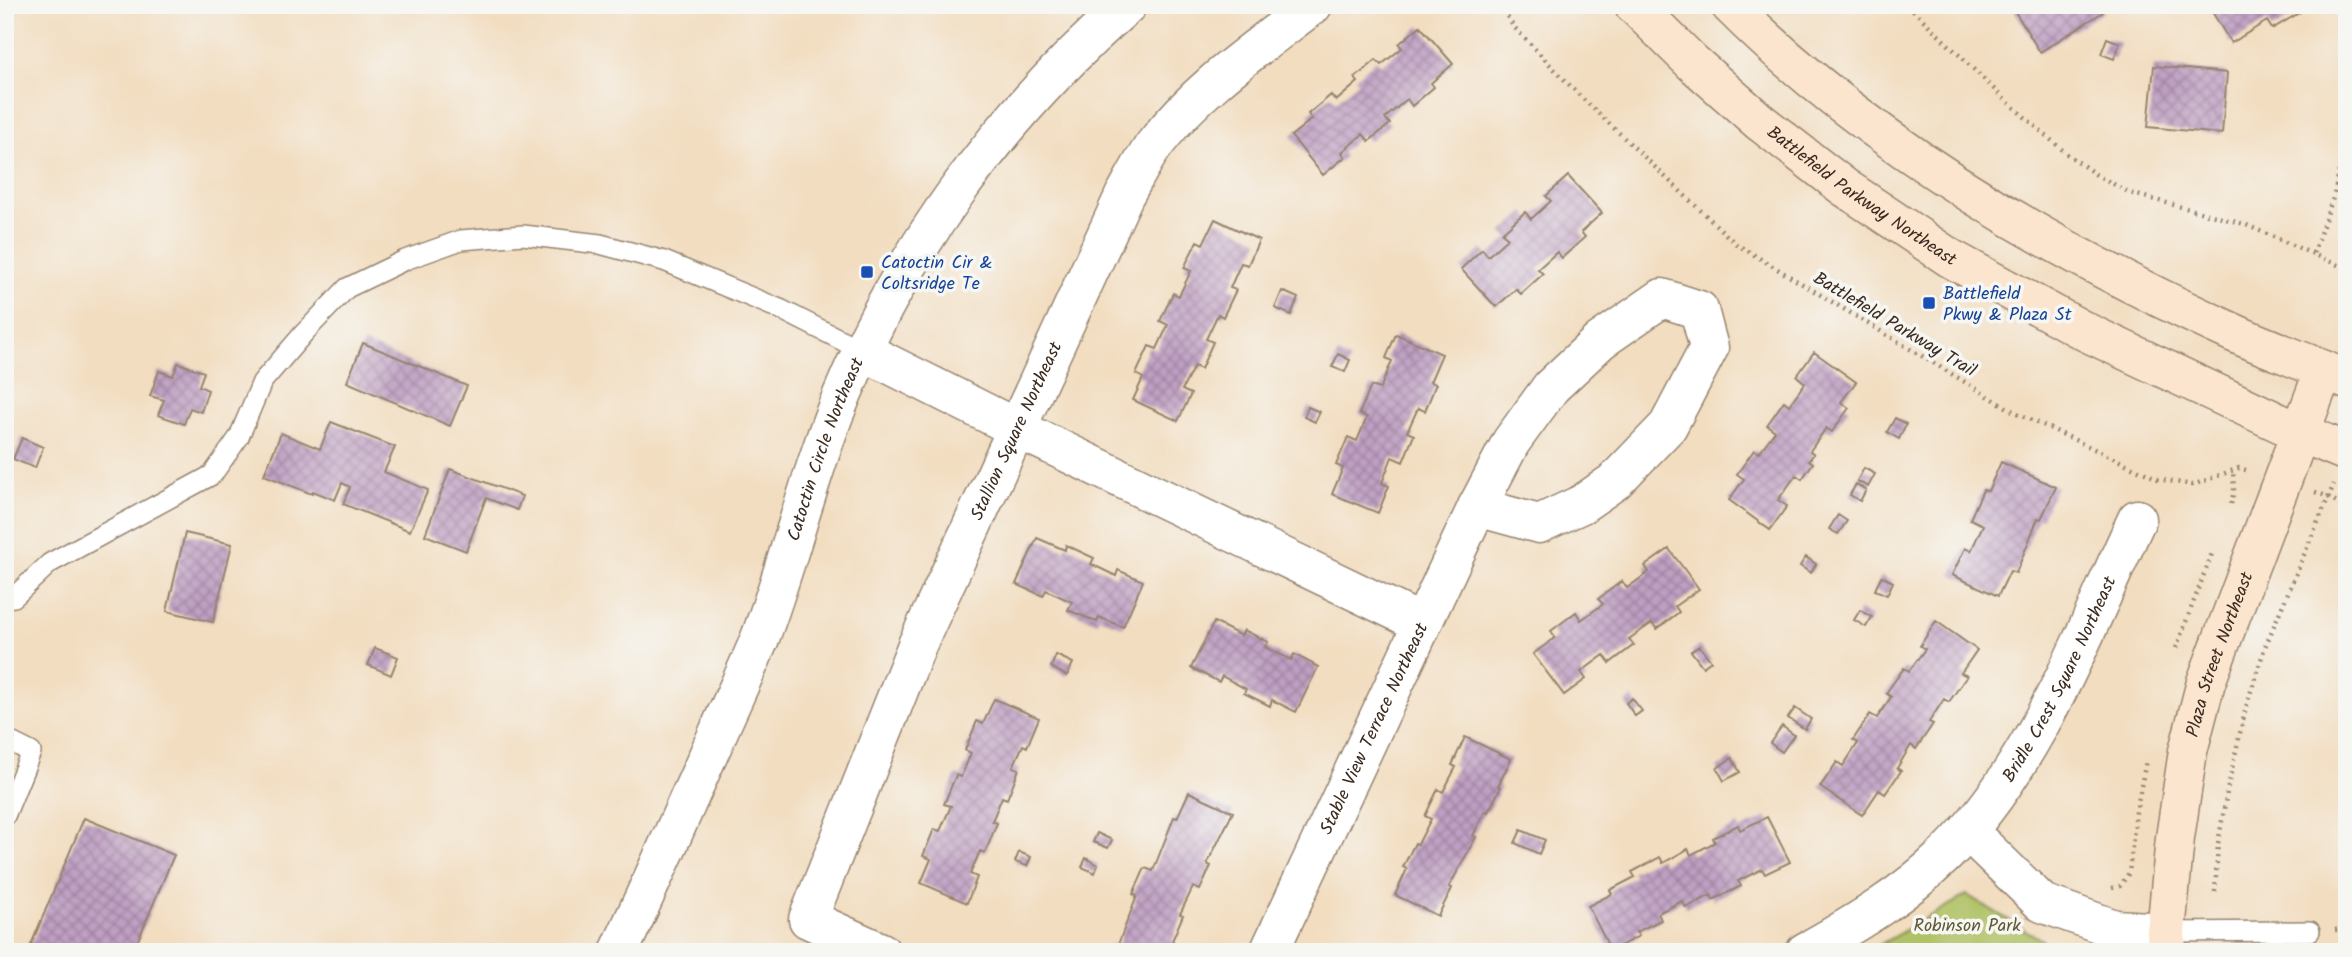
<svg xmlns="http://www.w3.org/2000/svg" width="2352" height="957" font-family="Kalam,sans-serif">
  <defs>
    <pattern id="building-cross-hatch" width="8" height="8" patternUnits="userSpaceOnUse" patternTransform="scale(1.75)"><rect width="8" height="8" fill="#bf9fc3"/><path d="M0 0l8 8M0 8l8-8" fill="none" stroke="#9c829e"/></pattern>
  </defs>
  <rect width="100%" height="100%" fill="#f6f6f2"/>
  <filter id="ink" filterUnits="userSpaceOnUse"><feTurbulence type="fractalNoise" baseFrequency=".0143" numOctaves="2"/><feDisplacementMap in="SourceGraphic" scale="14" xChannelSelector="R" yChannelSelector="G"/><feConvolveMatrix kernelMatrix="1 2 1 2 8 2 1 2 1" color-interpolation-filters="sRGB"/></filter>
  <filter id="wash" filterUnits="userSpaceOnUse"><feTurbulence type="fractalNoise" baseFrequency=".00686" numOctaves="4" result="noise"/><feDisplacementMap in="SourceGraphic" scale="28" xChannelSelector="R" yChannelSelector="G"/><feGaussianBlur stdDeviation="1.57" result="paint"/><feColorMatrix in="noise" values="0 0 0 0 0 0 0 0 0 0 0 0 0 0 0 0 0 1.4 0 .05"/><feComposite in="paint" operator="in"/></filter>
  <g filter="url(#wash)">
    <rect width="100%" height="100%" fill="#f2ddc0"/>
    <path fill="#b0c266" stroke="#767642" stroke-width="2" d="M1967,895L2062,952H1867Z"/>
    <g id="blocks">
      <path fill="url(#building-cross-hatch)" d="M2011,5H2099L2103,12L2040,52Z
        M2208,5H2294L2299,13L2272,29L2267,21L2231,43Z
        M1420,26L1453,64L1431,83L1434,87L1412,106L1407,99L1385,118L1390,124L1369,141L1363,134L1342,152L1345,157L1323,175L1291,136L1312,119L1308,114L1331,95L1336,101L1358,82L1355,78L1376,60L1381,65L1402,48L1399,44Z
        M2107,38L2120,43L2114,59L2101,54Z
        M2154,66L2227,73L2222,134L2148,127Z
        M1568,176L1602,213L1581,232L1585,237L1562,258L1557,252L1538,269L1543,274L1521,294L1516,289L1496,307L1461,269L1482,249L1488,256L1508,238L1502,233L1525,212L1531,219L1551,201L1546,196Z
        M1215,219L1259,240L1248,265L1241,263L1230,288L1236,290L1223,317L1218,314L1206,339L1213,342L1201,369L1194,366L1182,390L1191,394L1178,421L1133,400L1143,378L1136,374L1149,346L1157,349L1168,325L1160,321L1173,293L1179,296L1191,271L1184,268L1197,241L1203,244Z
        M1282,291L1298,298L1291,315L1275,308Z
        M1396,334L1442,354L1430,382L1436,384L1425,411L1418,408L1407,432L1414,435L1403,462L1392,457L1382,483L1389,486L1378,513L1332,494L1343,468L1336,465L1348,437L1357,441L1367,417L1359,414L1371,386L1380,389L1392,361L1386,358Z
        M363,343L467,386L450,426L347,382Z
        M1814,352L1856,382L1841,402L1849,408L1832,432L1826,428L1810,451L1814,454L1809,460L1813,463L1802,479L1796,475L1778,500L1787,506L1770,530L1729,500L1744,479L1737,474L1754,450L1759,453L1775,431L1767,425L1784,401L1789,405L1805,383L1797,376Z
        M1338,354L1350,360L1345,372L1332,367Z
        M178,363L204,372L199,386L208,390L201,412L190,408L184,424L158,415L164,400L150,396L159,371L173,376Z
        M1308,407L1320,412L1315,422L1304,417Z
        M1895,418L1906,424L1899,439L1887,432Z
        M331,422L395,447L384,472L428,490L410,531L343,504L350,487L342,483L335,500L313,491L312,494L264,475L281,433L320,449Z
        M22,438L43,447L35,468L13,459Z
        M2001,462L2056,487L2041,519L2038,518L2016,573L2010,571L1998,596L1952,575L1965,548L1971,551L1983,525L1970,519L1983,490L1988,491Z
        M1864,468L1875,474L1868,487L1857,481Z
        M450,469L522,496L517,510L486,498L466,551L425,535Z
        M1856,484L1866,490L1860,501L1850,495Z
        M1838,515L1847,521L1838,534L1829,529Z
        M185,533L232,544L213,622L167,611Z
        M1037,538L1065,550L1066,545L1094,558L1091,564L1116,576L1118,570L1143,581L1123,627L1099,617L1097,622L1068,610L1072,602L1046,590L1043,596L1016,584Z
        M1669,549L1699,589L1675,606L1679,612L1657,629L1652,623L1629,639L1634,645L1610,663L1604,655L1581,672L1586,679L1564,695L1533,654L1555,638L1551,631L1576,612L1581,620L1603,604L1598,599L1622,581L1627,588L1649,572L1645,566Z
        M1806,557L1816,564L1811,573L1800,566Z
        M1881,576L1893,582L1887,595L1875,590Z
        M1860,610L1872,617L1866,627L1854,620Z
        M1936,621L1977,650L1961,673L1967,676L1949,702L1944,699L1929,722L1933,724L1916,749L1911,745L1897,768L1901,771L1885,794L1879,790L1862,815L1820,787L1837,762L1843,766L1858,743L1853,740L1870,714L1877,718L1891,697L1886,693L1904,668L1909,671L1925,649L1920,646Z
        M1214,622L1241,636L1244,630L1268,642L1265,647L1291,660L1294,654L1318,667L1296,712L1272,700L1270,706L1244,693L1246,689L1222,676L1219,682L1191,668Z
        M1699,646L1711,661L1703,667L1691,651Z
        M375,648L398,657L391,675L368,665Z
        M1056,655L1073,663L1067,676L1051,667Z
        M1632,698L1642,711L1635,716L1626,703Z
        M994,699L1039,718L1027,747L1023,745L1013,767L1019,769L1007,799L1002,797L992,821L997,823L985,853L980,851L970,874L977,877L967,903L921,883L931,859L923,856L934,829L940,831L951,806L944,804L956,775L961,777L971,753L965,750L977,721L983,724Z
        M1795,708L1811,719L1805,729L1788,718Z
        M1782,726L1794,735L1782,752L1770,743Z
        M1465,737L1511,759L1498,786L1501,787L1488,812L1485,811L1473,836L1476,837L1449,887L1452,888L1438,916L1395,895L1407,869L1403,867L1415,843L1418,844L1431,819L1425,816L1438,789L1443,792L1456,767L1452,765Z
        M1732,758L1740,772L1724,781L1717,768Z
        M1189,792L1233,812L1207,864L1211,866L1200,890L1193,887L1180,914L1183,915L1172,941L1174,942L1170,952H1106L1110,944L1117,947L1137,896L1133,894L1145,868L1153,871L1174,817L1177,818Z
        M1767,817L1790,862L1765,874L1762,869L1738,881L1741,886L1713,900L1711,895L1686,908L1682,901L1658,913L1661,920L1636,932L1639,936L1611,951L1588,906L1612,894L1610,890L1635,877L1632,872L1660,857L1663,863L1688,849L1691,855L1715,842L1713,838L1738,825L1740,830Z
        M84,818L174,855L133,952H28Z
        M1521,830L1545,840L1539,854L1515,843Z
        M1097,833L1112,840L1108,848L1093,842Z
        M1019,852L1031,857L1027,866L1015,862Z
        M1086,858L1098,865L1095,873L1082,867Z"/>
    </g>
  </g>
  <g filter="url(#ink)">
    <use href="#blocks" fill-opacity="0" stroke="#96846f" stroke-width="2"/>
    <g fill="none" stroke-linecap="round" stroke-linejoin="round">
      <defs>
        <path id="service" d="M5,598L14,597L50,563L212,475L239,437L262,382L304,333L347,288L405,260L461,240L523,235L600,244L664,261L782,310L861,350
          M5,739L31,752L5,816
          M2166,932L2310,931"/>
        <g id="minor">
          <path d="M1662,298L1699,310L1709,348L1668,426L1615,481L1582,504L1539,524L1477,507L1511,442L1551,387L1600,341Z"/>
          <path d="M861,350L1016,428L1421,623"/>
          <path d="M1968,831L2042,903L2115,929L2166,932"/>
          <path id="s1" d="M881,952L808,919L917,645L1124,196C1134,179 1143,160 1155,144C1198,88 1257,48 1313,5"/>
          <path id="s2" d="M1269,952L1477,507"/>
          <path id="s3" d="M1805,952C1855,924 1904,895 1945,855C2035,767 2084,632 2137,519"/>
        </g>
        <g id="tertiary">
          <path id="s4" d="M619,952C653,879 686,806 718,733C732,701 747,670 760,638C788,564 806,487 834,415C896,257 1000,116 1127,5"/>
        </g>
        <g id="secondary">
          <path id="s5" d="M1634,5L1693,63L1760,122L1844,187L1950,258L2086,332L2301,433L2347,452"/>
          <path d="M1730,5C1868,144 2058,253 2234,333C2271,350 2310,363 2347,380"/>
          <path id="s6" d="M2167,952L2166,932L2175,838L2188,751L2206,682L2324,370"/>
        </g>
      </defs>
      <use href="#service" stroke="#96846f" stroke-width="22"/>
      <use href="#minor" stroke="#96846f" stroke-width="41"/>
      <use href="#tertiary" stroke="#96846f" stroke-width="41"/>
      <use href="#secondary" stroke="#96846f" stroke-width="41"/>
      <path stroke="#96846f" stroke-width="4.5" stroke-dasharray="2 5" stroke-linecap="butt" d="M1500,5L1513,26L1580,96L1736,244L2013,411L2158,479L2193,485L2239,468L2246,470
        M1908,5L2001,96L2067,154L2095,174L2130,193L2244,224L2347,269
        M2313,253L2334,195L2347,133
        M2315,492C2330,497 2342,502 2347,518
        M2231,504L2234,491L2233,470
        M2176,648L2213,551
        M2112,888L2120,886L2129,873L2136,812L2146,761
        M2215,892L2218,844L2228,786L2246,707L2265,647L2334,484
        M2335,930L2347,929"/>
      <use href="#service" stroke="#fff" stroke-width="19"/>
      <use href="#minor" stroke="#fff" stroke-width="38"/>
      <use href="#tertiary" stroke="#fff" stroke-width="38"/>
      <use href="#secondary" stroke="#fbe5cf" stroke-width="38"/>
    </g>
  </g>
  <g fill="#1a4fb4" stroke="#f6f6f2" stroke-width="2.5">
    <rect x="860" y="265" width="14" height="14" rx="3.5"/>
    <rect x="1922" y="296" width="14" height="14" rx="3.5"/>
  </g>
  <g text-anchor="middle" stroke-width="7" stroke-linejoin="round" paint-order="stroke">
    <g font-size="18" fill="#3b2a1e" stroke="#f6f6f2">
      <text dy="6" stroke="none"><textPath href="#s5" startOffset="298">Battlefield Parkway Northeast</textPath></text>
      <text transform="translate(1895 324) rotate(31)" y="6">Battlefield Parkway Trail</text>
      <text dy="6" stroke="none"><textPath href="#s1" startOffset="611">Stallion Square Northeast</textPath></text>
      <text dy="6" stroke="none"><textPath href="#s4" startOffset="544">Catoctin Circle Northeast</textPath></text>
      <text dy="6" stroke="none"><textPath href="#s6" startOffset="304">Plaza Street Northeast</textPath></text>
      <text dy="6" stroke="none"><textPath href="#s3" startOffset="382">Bridle Crest Square Northeast</textPath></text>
      <text dy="6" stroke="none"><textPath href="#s2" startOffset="247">Stable View Terrace Northeast</textPath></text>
    </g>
    <g font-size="18" fill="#164399" stroke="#f6f6f2" text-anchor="start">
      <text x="881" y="268">Catoctin Cir &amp;<tspan x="881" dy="21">Coltsridge Te</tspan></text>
      <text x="1943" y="299">Battlefield<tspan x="1943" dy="21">Pkwy &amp; Plaza St</tspan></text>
    </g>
    <g font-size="18" fill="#5e5834" stroke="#f6f6f2">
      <text x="1967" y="931">Robinson Park</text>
    </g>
  </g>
  <rect width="2352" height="957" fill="none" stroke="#f6f6f2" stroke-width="28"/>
</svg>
